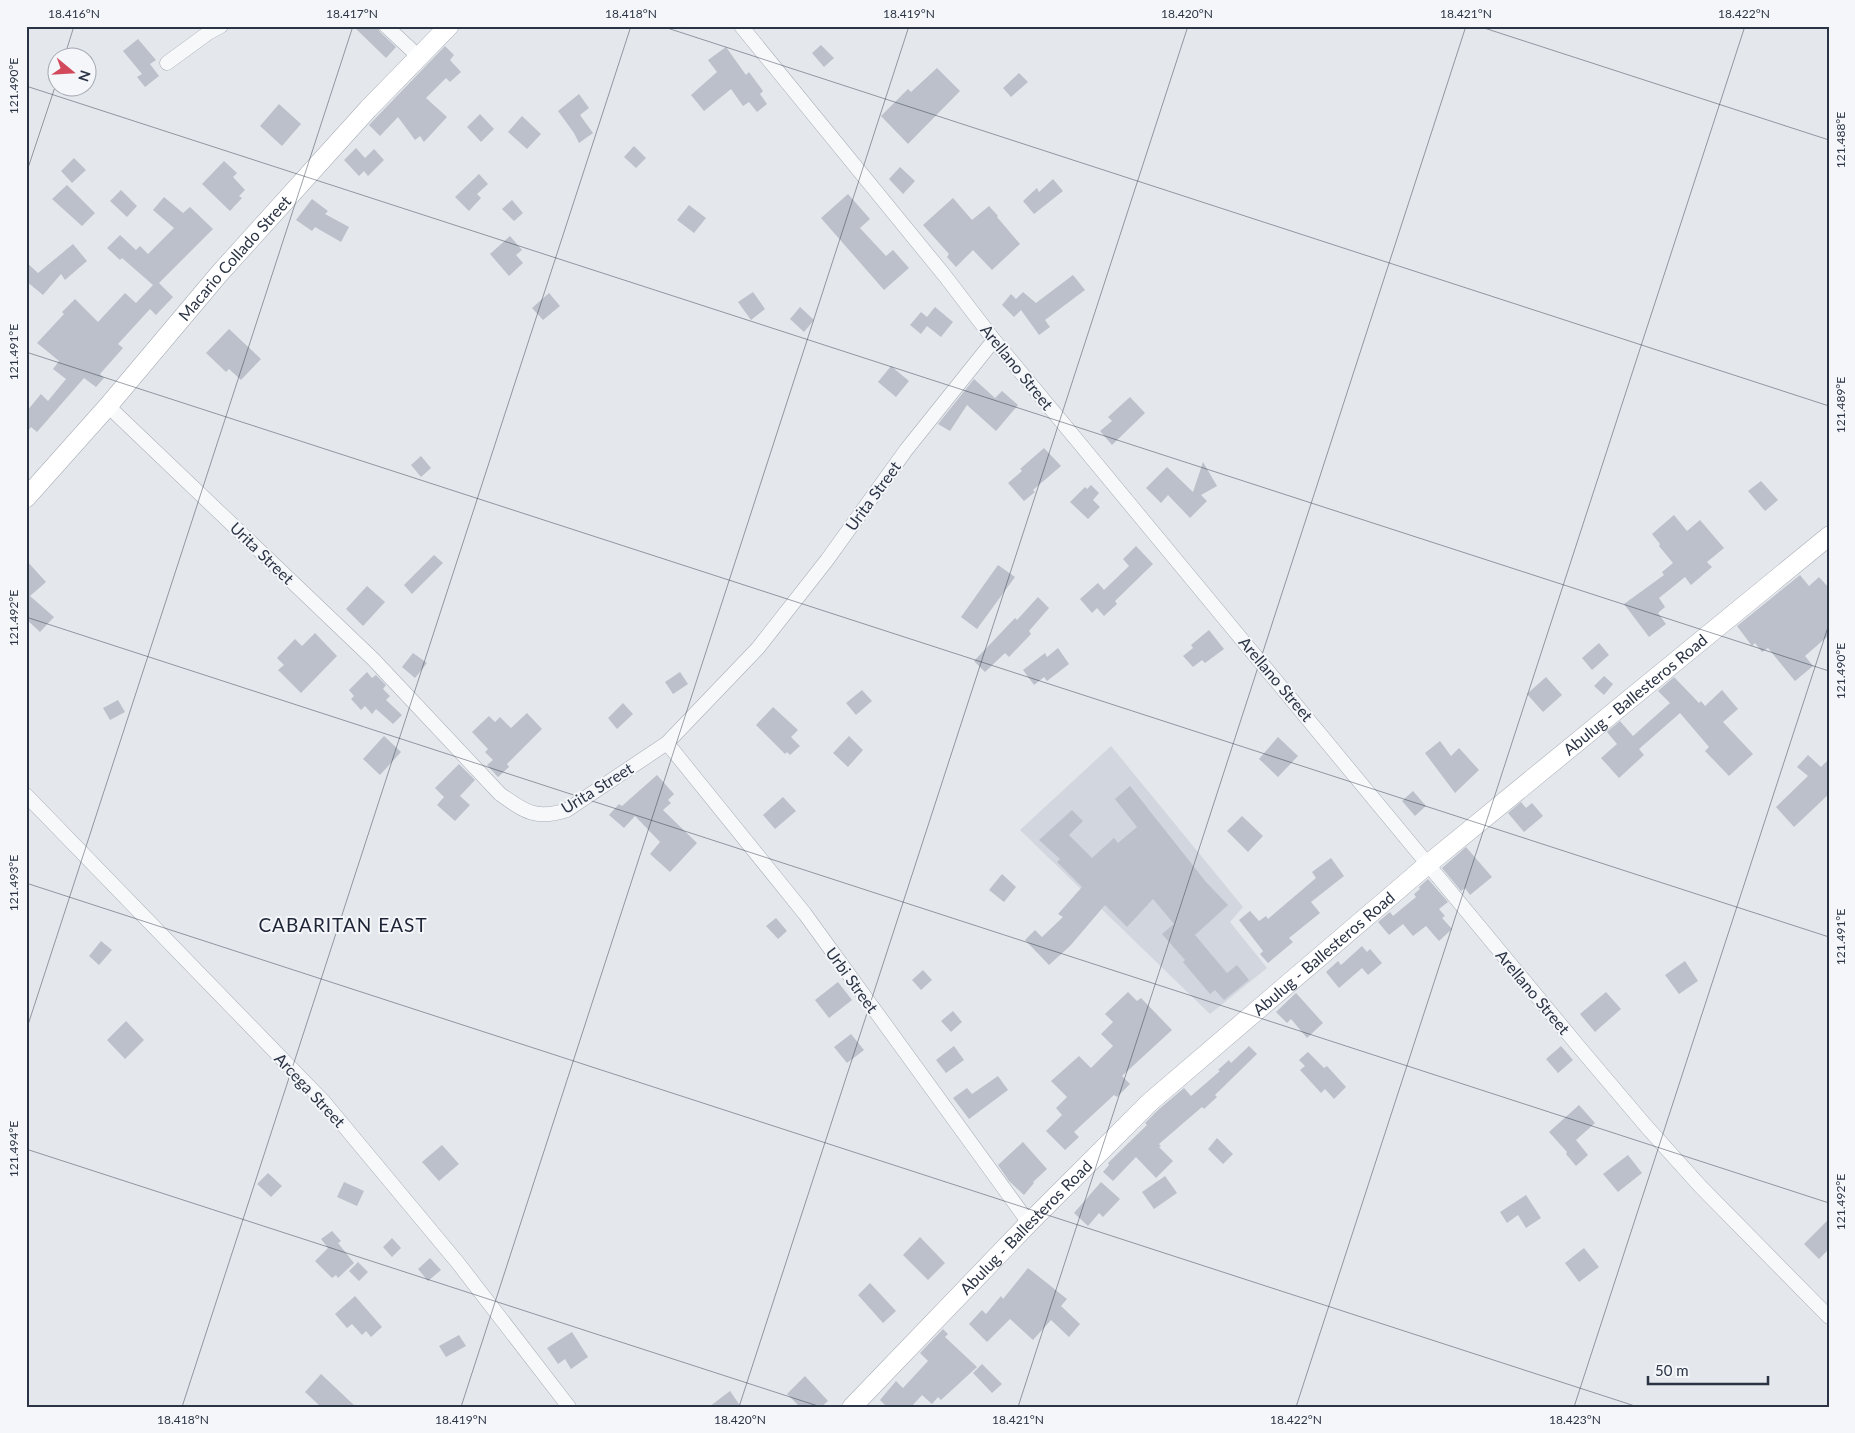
<svg xmlns="http://www.w3.org/2000/svg" width="1855" height="1433" font-family="Lato,sans-serif">
  <rect width="100%" height="100%" fill="#e4e7ec"/>
  <path fill="#d2d6de" d="M1111,746L1243,907L1230,922L1267,968L1210,1014L1020,830Z"/>
  <path fill="#bbc0ca" d="M353,26H377L380,32L396,47L386,58Z
    M138,39L156,60L150,64L159,76L145,87L137,77L142,74L123,51Z
    M821,45L834,58L824,67L812,53Z
    M445,46L454,55L450,60L461,72L450,82L446,78L426,98L447,117L424,142L420,136L415,140L398,117L380,136L369,125Z
    M726,47L746,75L749,72L763,91L760,94L767,104L757,112L749,102L743,106L731,89L704,111L691,95L717,72L708,60Z
    M937,68L960,91L908,144L881,116L908,89L911,92Z
    M1019,73L1028,82L1011,97L1003,88Z
    M579,94L589,108L580,115L593,133L579,143L574,133L558,111Z
    M279,104L301,124L282,146L260,126Z
    M480,114L494,129L481,142L467,127Z
    M522,116L541,134L527,149L508,132Z
    M634,146L646,158L636,168L624,157Z
    M356,148L365,158L374,149L384,160L368,176L364,171L359,176L344,160Z
    M74,158L86,170L72,183L61,171Z
    M224,161L237,173L233,177L245,190L239,196L242,198L230,211L202,184Z
    M900,167L915,181L903,194L889,179Z
    M479,174L488,184L477,194L481,198L469,211L455,197Z
    M1053,179L1063,191L1034,214L1023,201L1037,188L1039,192Z
    M67,185L95,213L82,226L52,199Z
    M121,190L137,206L127,217L110,201Z
    M848,194L870,219L860,228L886,256L893,250L909,268L884,290L821,218Z
    M164,197L183,213L190,207L213,229L159,283L173,297L156,315L150,309L118,344L123,348L100,374L104,378L96,387L84,378L37,432L31,427L26,433V412L41,394L48,401L66,379L53,369L59,361L37,343L64,314L62,312L75,299L98,322L125,293L136,303L153,285L122,258L120,260L107,248L120,235L136,250L140,246L148,254L174,228L153,210Z
    M953,198L972,220L989,206L998,216L997,217L1020,244L992,270L973,250L956,267L947,257L949,254L923,225Z
    M312,199L328,211L325,214L349,227L341,242L315,227L312,231L296,220Z
    M512,200L523,213L514,221L502,209Z
    M689,205L706,218L694,233L677,220Z
    M510,236L522,250L516,255L523,263L509,276L490,254Z
    M73,244L87,261L65,280L61,274L43,295L26,281V262L38,273Z
    M1073,275L1085,290L1045,320L1050,327L1039,335L1021,310L1014,317L1002,305L1011,294L1016,299L1023,292L1036,303Z
    M753,292L765,309L751,320L738,302Z
    M549,293L560,306L543,320L532,308Z
    M800,307L814,320L804,332L790,319Z
    M935,307L953,322L941,337L927,326L921,334L910,325L921,312L927,317Z
    M229,329L261,359L241,380L229,369L226,372L206,353Z
    M891,366L909,381L896,397L878,382Z
    M974,379L995,398L1002,391L1018,405L996,431L967,405L950,431L938,424Z
    M1130,397L1145,413L1112,445L1100,431L1112,421L1108,417Z
    M1044,448L1061,466L1033,490L1035,492L1024,501L1008,483L1022,471L1020,469Z
    M421,456L431,468L421,477L411,465Z
    M1203,462L1217,486L1201,495L1207,501L1190,518L1168,495L1161,503L1146,488L1167,467L1193,492Z
    M1761,481L1778,500L1765,511L1748,491Z
    M1091,485L1099,493L1093,500L1100,507L1088,519L1070,502L1085,487L1087,489Z
    M1674,515L1687,531L1700,520L1724,548L1707,562L1712,567L1691,585L1685,577L1659,598L1665,607L1658,613L1666,624L1649,637L1624,604L1664,575L1662,572L1673,563L1659,546L1660,544L1652,534Z
    M1136,546L1153,564L1115,601L1117,604L1104,616L1097,608L1092,613L1080,599L1098,583L1104,590L1129,566L1123,559Z
    M434,555L443,563L412,594L404,585Z
    M26,560L46,582L30,596L54,617L40,632L26,619Z
    M998,565L1015,577L977,629L961,617Z
    M1800,575L1809,586L1819,577L1829,588V635L1805,656L1813,666L1795,681L1768,648L1762,652L1755,643L1752,646L1737,626Z
    M367,586L385,602L363,626L346,609Z
    M1038,597L1049,608L1029,631L1031,634L1009,657L1005,653L985,672L974,661L1015,618L1017,620Z
    M1209,630L1224,649L1205,663L1202,660L1193,667L1183,656L1193,648L1191,645Z
    M315,633L337,656L301,693L278,670L284,665L277,658L295,639L302,646Z
    M1599,643L1609,655L1592,670L1582,658Z
    M1058,648L1069,664L1047,681L1044,677L1034,685L1023,670L1045,653L1047,657Z
    M413,653L427,663L415,678L402,667Z
    M367,672L372,678L376,675L386,685L383,689L390,696L386,700L402,715L393,724L376,709L372,714L365,706L361,710L351,699L354,696L349,690Z
    M680,672L688,684L673,694L665,682Z
    M1604,676L1613,684L1604,695L1594,686Z
    M1546,677L1562,695L1543,712L1527,694Z
    M1674,677L1699,703L1701,701L1705,706L1722,690L1738,709L1723,722L1753,754L1729,776L1705,751L1709,747L1680,713L1639,749L1644,755L1619,778L1601,758L1617,744L1607,732L1620,721L1633,736L1670,703L1658,691Z
    M862,690L872,701L856,715L846,703Z
    M118,700L125,712L110,720L103,708Z
    M623,703L633,714L617,729L608,718Z
    M773,707L798,730L791,737L800,746L790,755L787,752L785,754L756,725Z
    M527,713L542,729L507,764L509,767L498,777L487,765L493,760L485,752L488,749L472,732L489,716L495,722L500,717L511,728Z
    M384,736L401,752L380,775L363,759Z
    M849,736L863,750L848,767L833,753Z
    M1278,737L1298,756L1278,777L1259,759Z
    M1440,741L1451,756L1459,748L1479,770L1455,793L1425,753Z
    M1808,755L1821,767L1829,759V794L1794,827L1776,807L1808,776L1797,767Z
    M459,764L475,780L460,796L470,805L455,821L437,805L444,797L435,788Z
    M657,775L674,794L668,800L671,803L663,810L697,843L670,872L650,854L660,842L635,816L624,828L609,815L619,804L622,806Z
    M1130,786L1206,882L1228,905L1195,935L1227,973L1237,965L1249,980L1224,1000L1215,990L1210,994L1183,962L1185,960L1162,934L1174,924L1153,899L1127,927L1105,905L1070,946L1049,965L1025,940L1035,930L1042,937L1063,917L1058,914L1082,887L1057,862L1060,859L1039,840L1072,810L1083,821L1069,835L1092,858L1114,838L1118,843L1137,827L1115,799Z
    M1413,791L1426,806L1415,816L1402,801Z
    M783,797L796,811L775,829L763,815Z
    M1521,802L1526,808L1532,803L1543,816L1524,832L1508,813Z
    M1242,816L1263,836L1248,852L1227,831Z
    M1466,847L1492,877L1470,895L1465,888L1461,891L1442,868Z
    M1331,858L1344,876L1311,902L1320,913L1289,938L1293,942L1268,963L1260,954L1263,951L1239,920L1250,911L1259,921L1266,916L1268,919L1316,878L1312,872Z
    M1002,874L1016,887L1004,902L989,890Z
    M1428,879L1448,902L1439,909L1445,916L1442,918L1452,929L1439,941L1426,926L1413,936L1403,924L1389,935L1378,922L1390,912L1393,916L1416,897L1414,894L1420,889L1419,887Z
    M776,918L787,931L778,939L766,926Z
    M101,941L112,950L99,965L89,956Z
    M1362,946L1367,952L1370,949L1382,963L1368,975L1362,968L1339,988L1326,972L1338,961L1341,965Z
    M1685,961L1698,981L1679,994L1665,975Z
    M923,970L932,980L921,990L912,980Z
    M838,982L852,1000L829,1018L815,1000Z
    M1128,992L1137,1001L1141,998L1172,1030L1122,1076L1130,1084L1117,1097L1114,1095L1074,1132L1079,1137L1065,1150L1046,1131L1062,1115L1056,1108L1067,1097L1051,1081L1079,1056L1091,1068L1113,1046L1101,1034L1113,1022L1105,1014Z
    M1606,992L1621,1009L1595,1032L1580,1014Z
    M1296,993L1323,1023L1307,1038L1291,1019L1287,1023L1276,1012Z
    M953,1011L962,1022L951,1032L941,1021Z
    M126,1021L144,1040L125,1059L107,1040Z
    M851,1034L864,1050L847,1063L834,1047Z
    M954,1046L964,1060L946,1073L936,1060Z
    M1249,1046L1257,1054L1215,1095L1217,1097L1204,1109L1202,1107L1159,1144L1161,1146L1159,1147L1173,1161L1156,1178L1136,1157L1113,1181L1103,1172L1109,1165L1108,1163L1147,1125L1145,1123L1158,1110L1184,1088L1191,1096L1220,1071L1218,1070L1229,1060L1231,1063Z
    M1561,1046L1573,1060L1558,1073L1546,1059Z
    M1308,1052L1324,1068L1327,1066L1346,1087L1334,1099L1325,1089L1321,1093L1300,1070L1305,1066L1299,1060Z
    M998,1076L1008,1090L969,1119L953,1098L967,1088L972,1094Z
    M1579,1105L1595,1123L1576,1140L1588,1155L1576,1166L1566,1154L1567,1152L1549,1132Z
    M1217,1138L1233,1154L1223,1164L1208,1149Z
    M1023,1142L1047,1169L1033,1182L1034,1183L1024,1195L1009,1181L998,1165Z
    M442,1145L459,1164L439,1181L422,1162Z
    M1628,1155L1642,1173L1618,1192L1603,1174Z
    M268,1173L282,1186L271,1197L257,1184Z
    M1165,1176L1177,1193L1154,1209L1142,1192Z
    M344,1182L364,1191L357,1206L337,1197Z
    M1101,1182L1120,1199L1103,1217L1099,1213L1088,1226L1074,1213Z
    M1526,1195L1541,1218L1526,1228L1518,1215L1507,1223L1500,1212Z
    M1829,1219V1249L1819,1259L1804,1244Z
    M332,1231L341,1241L338,1243L354,1263L338,1278L336,1275L332,1278L315,1261L328,1248L321,1239Z
    M920,1237L945,1263L928,1280L903,1255Z
    M392,1238L401,1248L392,1257L383,1247Z
    M1584,1248L1599,1267L1579,1282L1565,1263Z
    M430,1258L441,1270L428,1281L418,1269Z
    M358,1262L368,1272L359,1281L349,1271Z
    M1028,1268L1067,1299L1061,1306L1080,1324L1069,1337L1051,1320L1033,1340L1010,1319L987,1342L969,1324L982,1310L986,1314L1001,1296L1003,1299Z
    M870,1283L896,1311L883,1323L858,1295Z
    M355,1296L382,1327L371,1337L366,1331L362,1335L352,1324L347,1328L335,1314Z
    M943,1329L948,1334L945,1337L977,1367L941,1400L938,1397L932,1404L922,1395L911,1407H887L880,1400L896,1381L903,1388L928,1361L920,1353Z
    M572,1332L588,1357L571,1369L565,1359L558,1364L547,1348Z
    M459,1335L466,1346L446,1357L439,1346Z
    M982,1364L1002,1384L992,1393L973,1373Z
    M321,1374L356,1407H321L305,1392Z
    M805,1376L828,1401L821,1407H800L787,1394Z
    M730,1391L741,1407H709Z"/>
  <g fill="none" stroke-linecap="round" stroke-linejoin="round">
    <defs>
      <path id="street" d="M386,26L419,57
        M741,26L945,276L994,340L1579,1047L1646,1126L1700,1186L1829,1317
        M167,63L208,33L221,26
        M108,406L373,659L500,794C525,812 536,820 567,810L667,743L758,648L827,560L906,450L994,340
        M667,743L805,914L1029,1223
        M26,795L324,1102L458,1263L569,1407"/>
      <g id="secondary">
        <path id="s1" d="M26,498L108,406L219,274L368,109L449,26"/>
        <path id="s2" d="M852,1407L1029,1223L1150,1102L1427,865L1829,536"/>
      </g>
    </defs>
    <use href="#street" stroke="#a9aeb7" stroke-width="15"/>
    <use href="#secondary" stroke="#a9aeb7" stroke-width="20"/>
    <use href="#street" stroke="#f7f8fa" stroke-width="14"/>
    <use href="#secondary" stroke="#fff" stroke-width="19"/>
  </g>
  <path fill="none" stroke="#2b3445" stroke-width="1" stroke-opacity="0.45" d="M661,26L1829,406M1478,26L1829,140M64,58L74,26M26,86L1829,671M26,174L58,78M26,352L1829,937M26,617L1829,1203M26,883L1638,1407M26,1031L353,26M26,1149L821,1407M182,1407L631,26M461,1407L909,26M739,1407L1188,26M1018,1407L1466,26M1296,1407L1745,26M1574,1407L1829,624"/>
  <g text-anchor="middle" stroke-width="4" stroke-linejoin="round" paint-order="stroke">
    <g font-size="16" fill="#2b3445" stroke="#f4f6f9">
      <text dy="6" stroke="none"><textPath href="#s1" startOffset="318">Macario Collado Street</textPath></text>
      <text transform="translate(1017 367) rotate(51)" y="6">Arellano Street</text>
      <text transform="translate(873 496) rotate(-54)" y="6">Urita Street</text>
      <text transform="translate(262 553) rotate(44)" y="6">Urita Street</text>
      <text transform="translate(1276 679) rotate(50)" y="6">Arellano Street</text>
      <text dy="6" stroke="none"><textPath href="#s2" startOffset="1060">Abulug - Ballesteros Road</textPath></text>
      <text transform="translate(597 788) rotate(-32)" y="6">Urita Street</text>
      <text dy="6" stroke="none"><textPath href="#s2" startOffset="655">Abulug - Ballesteros Road</textPath></text>
      <text transform="translate(852 980) rotate(54)" y="6">Urbi Street</text>
      <text transform="translate(1533 992) rotate(50)" y="6">Arellano Street</text>
      <text transform="translate(310 1090) rotate(47)" y="6">Arcega Street</text>
      <text dy="6" stroke="none"><textPath href="#s2" startOffset="250">Abulug - Ballesteros Road</textPath></text>
    </g>
    <g font-size="19" letter-spacing="1" fill="#1d2536" stroke="#f4f6f9">
      <text x="343" y="932">CABARITAN EAST</text>
    </g>
  </g>
  <rect width="1855" height="1433" fill="none" stroke="#f4f6f9" stroke-width="55"/>
  <g transform="translate(72 72) rotate(108)"><circle r="24" fill="#f4f6f9" stroke="#a4a8b1"/>
  <path d="M0-4L9 19L0 12L-9 19Z" fill="#d1495b"/>
  <text y="-8" font-size="14" font-weight="bold" text-anchor="middle" fill="#2b3445">N</text>
  </g>
  <path d="M1648 1376v8h120v-8" fill="none" stroke="#2b3445" stroke-width="2.5"/>
  <text x="1655" y="1376" font-size="15" fill="#2b3445" stroke="#f4f6f9" stroke-width="4" paint-order="stroke">50 m</text>
  <rect x="28" y="28" width="1800" height="1378" fill="none" stroke="#2b3445" stroke-width="2"/>
  <g font-size="12" text-anchor="middle" fill="#2b3445">
    <text x="74" y="18">18.416°N</text>
    <text x="352" y="18">18.417°N</text>
    <text x="631" y="18">18.418°N</text>
    <text x="909" y="18">18.419°N</text>
    <text x="1187" y="18">18.420°N</text>
    <text x="1466" y="18">18.421°N</text>
    <text x="1744" y="18">18.422°N</text>
    <text transform="translate(14 86) rotate(-90)" y="4">121.490°E</text>
    <text transform="translate(1841 140) rotate(-90)" y="4">121.488°E</text>
    <text transform="translate(14 352) rotate(-90)" y="4">121.491°E</text>
    <text transform="translate(1841 405) rotate(-90)" y="4">121.489°E</text>
    <text transform="translate(14 618) rotate(-90)" y="4">121.492°E</text>
    <text transform="translate(1841 671) rotate(-90)" y="4">121.490°E</text>
    <text transform="translate(14 883) rotate(-90)" y="4">121.493°E</text>
    <text transform="translate(1841 937) rotate(-90)" y="4">121.491°E</text>
    <text transform="translate(14 1149) rotate(-90)" y="4">121.494°E</text>
    <text transform="translate(1841 1202) rotate(-90)" y="4">121.492°E</text>
    <text x="183" y="1424">18.418°N</text>
    <text x="461" y="1424">18.419°N</text>
    <text x="740" y="1424">18.420°N</text>
    <text x="1018" y="1424">18.421°N</text>
    <text x="1296" y="1424">18.422°N</text>
    <text x="1575" y="1424">18.423°N</text>
  </g>
</svg>
